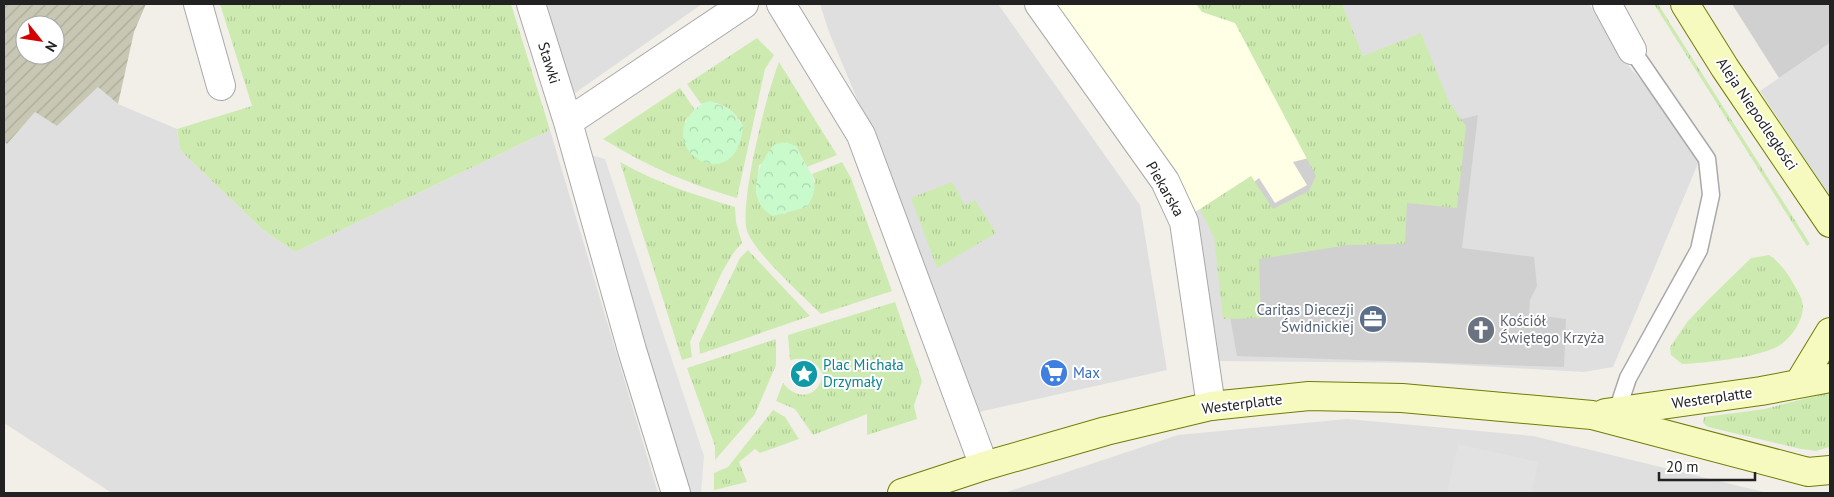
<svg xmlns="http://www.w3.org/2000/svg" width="1834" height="497" font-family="'PT Sans',sans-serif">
  <defs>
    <pattern id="construction-furrows" width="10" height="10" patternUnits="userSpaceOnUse" patternTransform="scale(1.25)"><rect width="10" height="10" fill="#c7c7b4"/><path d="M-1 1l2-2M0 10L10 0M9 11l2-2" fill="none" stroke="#abab9a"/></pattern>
    <pattern id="grass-tufts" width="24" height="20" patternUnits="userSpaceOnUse" patternTransform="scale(1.25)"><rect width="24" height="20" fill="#cdebb0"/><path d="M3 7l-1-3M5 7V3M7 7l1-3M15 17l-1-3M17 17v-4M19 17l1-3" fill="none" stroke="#b0c997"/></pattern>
    <pattern id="park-crowns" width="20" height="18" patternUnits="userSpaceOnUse" patternTransform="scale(1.25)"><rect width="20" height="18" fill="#c8facc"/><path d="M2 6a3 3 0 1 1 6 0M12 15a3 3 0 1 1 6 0" fill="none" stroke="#acd6af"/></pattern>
  </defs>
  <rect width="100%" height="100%" fill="#f2efe9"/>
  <path fill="#e0dfdf" d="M538,4H702L575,93Z
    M820,4H998L1140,205L1167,370L979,412L898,196L829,32Z
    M1050,4H1589L1621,57L1677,123L1699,161L1613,367L1584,372L1427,363L1214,361L1193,223Z
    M1830,43V197L1760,91Z
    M98,87L118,104L177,129L180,150L263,230L295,252L550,130L658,493H112L4,423V142L7,144L35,112L57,126Z
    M1347,419L1533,436L1768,493H1004L1178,435Z"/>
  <path fill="#ffffe5" d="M1050,4H1342L1309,191L1273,209H1200L1188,215Z"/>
  <path fill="#d0d0d0" d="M1732,4H1830V43L1779,78Z
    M1478,115L1462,248L1534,257L1537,286L1530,300L1529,314L1566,319L1564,367L1237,356L1212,214L1259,178L1275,203L1307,185L1293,162Z"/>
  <path fill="url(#construction-furrows)" fill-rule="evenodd" d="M4,4H146L134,32L118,104L98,87L57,126L35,112L7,144L4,142ZM25,25H55V55H25Z"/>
  <path fill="url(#grass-tufts)" d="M220,4H511L550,130L295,252L263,230L180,150L177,129L252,106Z
    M1196,4H1342L1363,56L1421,33L1449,102L1466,126L1457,208L1407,203L1405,244L1348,245L1259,259L1261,318L1223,319L1214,237L1200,209L1251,176L1273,209L1309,191L1316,176L1235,23L1202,12Z
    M1654,4H1658L1810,244L1807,246Z
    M757,38L774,55L765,69L737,198C686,183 649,167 603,139L680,88L695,110L685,121L684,142L743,126C735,111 719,98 701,104L687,84Z
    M779,62L837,155L807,167L796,146L759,165L756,194L784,214L792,209L807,207L815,181L812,174L842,162L851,178L892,291L821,314C803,296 754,252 747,231C739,202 767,92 779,62Z
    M620,162C657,183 695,195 735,207L736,222L742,243L734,252L722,272L690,342L692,357L682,360Z
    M952,182L965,205L975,200L996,233L937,268L911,198Z
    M748,250L810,316L700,354L699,343L740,258Z
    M1769,255C1782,264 1789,275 1797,290C1804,301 1805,310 1799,322C1796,330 1789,338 1783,343C1767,357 1704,363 1682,364L1671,355L1670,347L1688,321L1709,299L1751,258Z
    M895,302L922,381L914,406L917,419L867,435V414L813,435L795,409L776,401L783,383C798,402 819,397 823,374C814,359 806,357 790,360L788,335Z
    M776,339V365L755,414L715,460V446L687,368Z
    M1830,392V447L1816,451L1801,449L1708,427L1703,423L1704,417L1765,409Z
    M773,410L785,417L799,439L760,453L755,449L739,462L747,482L714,490V473L728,467Z"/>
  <path fill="url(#park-crowns)" d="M710,101L730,109L743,126C737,198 658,153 691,114C697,107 701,104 710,101Z
    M786,142L796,146C806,171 825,180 807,207L773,216C744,201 757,163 775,144Z"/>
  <path fill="#e2e2e2" d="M584,153L605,159L704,456L701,493H684Z
    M1458,444L1538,462L1532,493H1447Z"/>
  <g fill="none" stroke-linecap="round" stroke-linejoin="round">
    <defs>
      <path id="lane" d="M1617,411L1628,378L1699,250L1711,195L1707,159L1632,50"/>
      <path id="street" d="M198,4L221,86
        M531,4L568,122
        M781,4L861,135L984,466
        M1039,4L1165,181L1184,222L1211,406
        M1607,4L1632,50
        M676,493L632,350L568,122L744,4"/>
      <path id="secondary" d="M1685,4L1725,68L1830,223
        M1799,383L1830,332
        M1605,413L1761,391L1830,378
        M902,493L984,466L1106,431L1211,406L1309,396L1402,398L1592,415L1808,472L1830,470"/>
    </defs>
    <use href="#lane" stroke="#a9a9a9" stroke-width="19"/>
    <use href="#street" stroke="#a9a9a9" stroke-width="30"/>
    <use href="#secondary" stroke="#707d05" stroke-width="30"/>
    <use href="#lane" stroke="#fff" stroke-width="16"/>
    <use href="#street" stroke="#fff" stroke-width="28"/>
    <use href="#secondary" stroke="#f7fabf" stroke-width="28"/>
  </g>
  <defs>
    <symbol id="office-disc" viewBox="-11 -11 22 22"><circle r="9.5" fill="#5c6f8a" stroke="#fff"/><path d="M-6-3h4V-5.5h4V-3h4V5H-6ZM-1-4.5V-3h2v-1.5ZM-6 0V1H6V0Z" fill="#fff"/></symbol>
    <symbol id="church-disc" viewBox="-11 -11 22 22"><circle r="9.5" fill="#6b7280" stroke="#fff"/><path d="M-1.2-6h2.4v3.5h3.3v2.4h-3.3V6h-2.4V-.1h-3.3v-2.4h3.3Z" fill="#fff"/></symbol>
    <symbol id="supermarket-disc" viewBox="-11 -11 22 22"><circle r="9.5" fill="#3f7fe0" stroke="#fff"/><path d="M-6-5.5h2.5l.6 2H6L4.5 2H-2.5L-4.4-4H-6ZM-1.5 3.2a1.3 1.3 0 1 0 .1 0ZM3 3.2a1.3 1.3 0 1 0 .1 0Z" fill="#fff"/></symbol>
    <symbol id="sight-disc" viewBox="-11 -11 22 22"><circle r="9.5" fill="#0f9aa8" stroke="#fff"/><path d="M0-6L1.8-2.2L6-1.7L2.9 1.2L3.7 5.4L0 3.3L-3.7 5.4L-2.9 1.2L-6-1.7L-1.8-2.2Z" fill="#fff"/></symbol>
  </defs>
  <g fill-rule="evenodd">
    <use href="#office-disc" x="1357" y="303" width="32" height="32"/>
    <use href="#church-disc" x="1465" y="314" width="32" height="32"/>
    <use href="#supermarket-disc" x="1038" y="357" width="32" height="32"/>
    <use href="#sight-disc" x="788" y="358" width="32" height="32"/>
  </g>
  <g text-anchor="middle" stroke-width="4" stroke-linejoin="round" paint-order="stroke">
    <g font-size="15" fill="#222" stroke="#fff">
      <text transform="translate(549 63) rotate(73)" y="5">Stawki</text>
      <text transform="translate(1757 114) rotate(56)" y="5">Aleja Niepodległości</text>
      <text transform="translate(1165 189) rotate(60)" y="5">Piekarska</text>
      <text transform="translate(1712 398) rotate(-8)" y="5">Westerplatte</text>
      <text transform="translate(1242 404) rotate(-7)" y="5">Westerplatte</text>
    </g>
    <g font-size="15" fill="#4e5e75" stroke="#fff" text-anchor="end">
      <text x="1354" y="315">Caritas Diecezji<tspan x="1354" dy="17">Świdnickiej</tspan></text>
    </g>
    <g font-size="15" fill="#5b616d" stroke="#fff" text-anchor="start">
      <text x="1500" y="326">Kościół<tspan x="1500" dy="17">Świętego Krzyża</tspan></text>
    </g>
    <g font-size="15" fill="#0d838f" stroke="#fff" text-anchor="start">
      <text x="823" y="370">Plac Michała<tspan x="823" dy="17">Drzymały</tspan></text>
    </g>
    <g font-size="15" fill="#366cbe" stroke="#fff" text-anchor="start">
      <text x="1073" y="378">Max</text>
    </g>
  </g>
  <rect width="1834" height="497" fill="none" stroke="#222222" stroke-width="10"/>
  <g transform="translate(40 40) rotate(120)"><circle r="24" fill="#ffffff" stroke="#a7a7a7"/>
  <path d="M0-4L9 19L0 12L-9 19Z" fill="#d40000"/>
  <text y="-8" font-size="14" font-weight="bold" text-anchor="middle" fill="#222222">N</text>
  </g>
  <path d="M1659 472v8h96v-8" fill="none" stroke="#222222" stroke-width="2.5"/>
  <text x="1666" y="472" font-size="15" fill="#222222" stroke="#ffffff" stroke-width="4" paint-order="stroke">20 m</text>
</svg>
